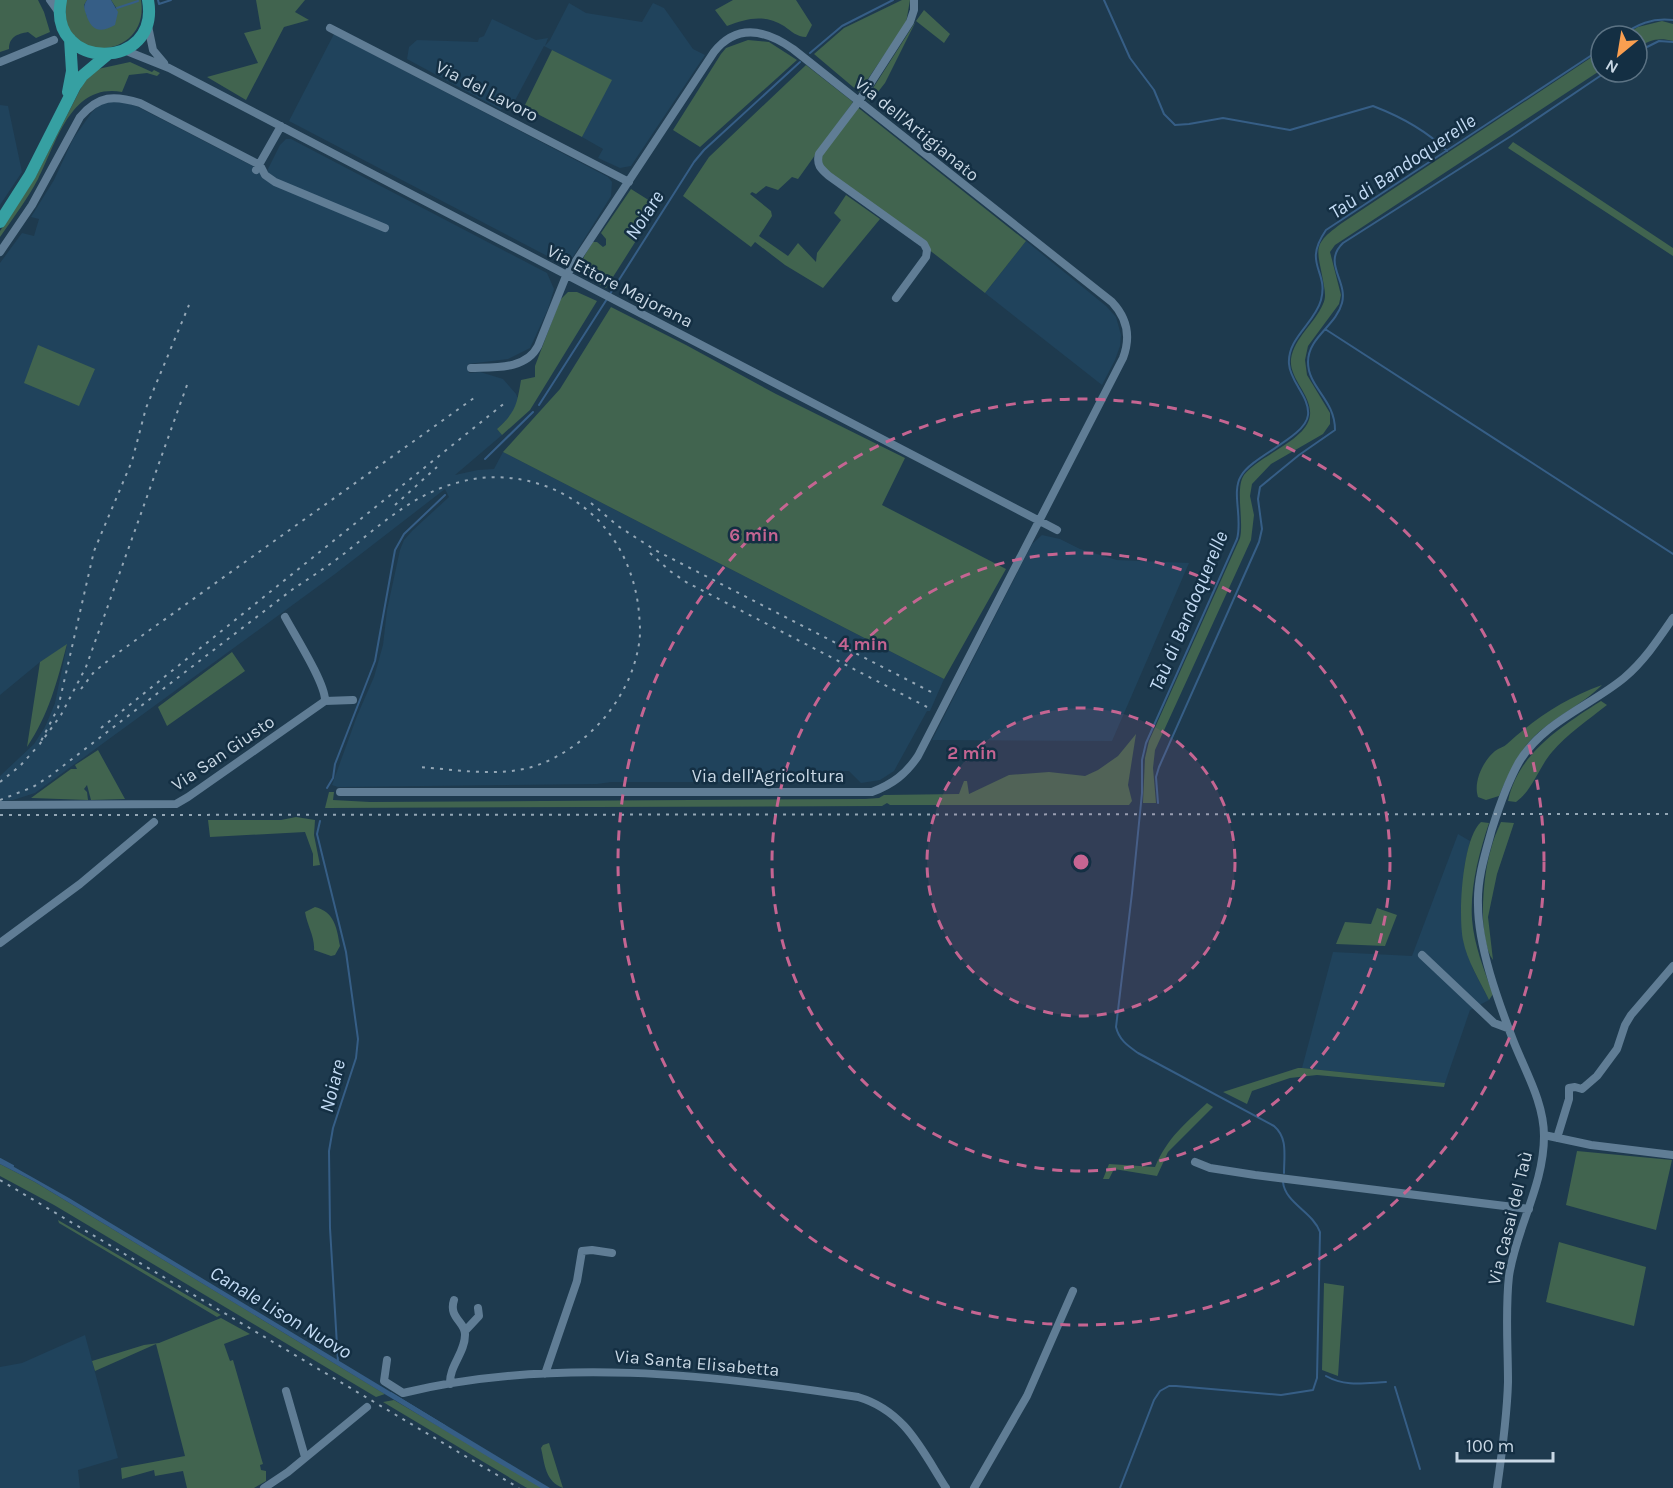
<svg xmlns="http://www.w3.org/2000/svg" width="1673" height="1488" font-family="Karla,sans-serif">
  <rect width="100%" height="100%" fill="#1e3a4e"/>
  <path fill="#20435c" d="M569,3L586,13L642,22L653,3L664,8L693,49L705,55L631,166L620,168L598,158L603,149L582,137L611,80L544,46L512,106L505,103L501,110L407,59L409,47L417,40L478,42L479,38L484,36L492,19L536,40L548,38L545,46L550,40Z
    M334,34L608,177L612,182L611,196L573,257L562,261L553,259L289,121Z
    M108,102H125L136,106L266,173L280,145L286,139H291L547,273L554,289L548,309L530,348L508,359L468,364L469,373L480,372L503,379L516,394L519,401L510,417L497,429L502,435L455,475L478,470L494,469L503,452L944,679L930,711H927L894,771L880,780L861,783L849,771L760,772L750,782H611L597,784L338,787L332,785L357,716L374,677L383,645L387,610L400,550L404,540L412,531L449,497L445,489L335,574L35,793L13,800L0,801V776L34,744L45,727L55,703L67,645L40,662L0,695V263L22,233L34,236L39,219L31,217L54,180L73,139L92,112L99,105Z
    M0,105L8,106L22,172L0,205Z
    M1026,241L1106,306L1116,317L1121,335L1120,346L1115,360L1102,385L985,293Z
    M1042,535L1060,539L1080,549L1117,560L1189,563L1112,741L932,740L1032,544Z
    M1458,834L1470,841L1464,868L1463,939L1473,969L1489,1000L1470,1010L1445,1083L1302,1068L1333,952L1412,956Z
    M85,1335L118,1458L78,1470L80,1488H0V1367L22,1363Z"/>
  <path fill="#41644f" d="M0,0H38L44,12L50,32L36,38L28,32C17,34 9,37 9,49L0,52Z
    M66,0H87L84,5L87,16L117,9L111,0H141C150,55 73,65 66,19C65,13 66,6 66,0Z
    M256,0H305L295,12L309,20L284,27L246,100L207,77L258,63L244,33L261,29Z
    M733,0H796L812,25L806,37C797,37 791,31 784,26C765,14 747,18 727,26L715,10Z
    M902,0H910L906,23L859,92L814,54L844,28Z
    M924,10L950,34L944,43L916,21L885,83L870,102L866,99L916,21Z
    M1662,21L1673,24V41C1658,37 1650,40 1637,48V36H1624L1638,27Z
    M748,40L769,42L797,60L700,147L673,130L721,54L726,48Z
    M552,50L612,80L582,137L524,107Z
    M1601,51V70L1335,245L1330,252L1341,295L1339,304L1308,346L1305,360L1307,375L1330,413V424L1323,434L1271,464L1252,484L1250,496L1254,515L1251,540L1155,750L1153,768L1156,803H1143L1145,758L1149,741L1240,538C1244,521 1235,488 1244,475C1259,455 1308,440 1310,415C1312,395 1289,379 1291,359C1294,338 1315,323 1323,304C1326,298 1325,292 1324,286C1318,248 1309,246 1345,221Z
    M130,62L152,72L154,70L160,73L157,76L147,73L129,75L122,92C70,83 57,143 38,179C27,200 13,218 0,237V231L37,174L84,82L98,69Z
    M806,65L853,102L798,179L792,177L778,190L766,186L756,194L752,192L750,194L771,211L772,216L759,236L788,256L798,243L816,262L817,253L841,220L834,213L846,195L880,219L823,288L785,265L755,242L751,247L683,196L709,157Z
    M856,106L1026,241L985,293L823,168L821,156Z
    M1513,142L1673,248V256L1508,148Z
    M631,189L658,206L606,288C576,272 574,271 593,242H597L603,247L606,245V239L601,233Z
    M568,292H577L597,301L530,410L502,435L497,429C516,412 517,404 521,380L535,377V366L560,300Z
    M611,307L686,345L776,394L905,458L882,505L1006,569L944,679L503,452L560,389Z
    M38,345L95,369L79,406L24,383Z
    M67,644C57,682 49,714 27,747L40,662Z
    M232,652L245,671L167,726L158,707Z
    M1602,685C1580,707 1549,719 1528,743C1515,758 1507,778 1499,796L1486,800L1478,797C1473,782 1483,761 1495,751C1499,748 1504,747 1507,744C1537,717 1564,699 1602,685Z
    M1601,701L1607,705C1588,720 1567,734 1552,752C1539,767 1532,791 1516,802L1508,801C1518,753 1562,726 1601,701Z
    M1136,734L1128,785L1132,801L1129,805H890L887,803L882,806L325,808L329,792H334L333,800L370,802L865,799L879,798L884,795L959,794L964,781H967L969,794L1009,775L1049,772L1085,776L1098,770L1118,756Z
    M98,750L125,799L91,800L87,785L84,789L87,792L88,800L31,798L71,769H77L75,765Z
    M296,817L315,820L314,835L320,865L313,866V854L305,832L210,837L208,820H281Z
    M1481,822L1489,823C1479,853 1470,887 1472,919C1474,945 1484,970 1493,994L1489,1000C1480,981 1467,961 1463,940C1458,915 1462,839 1481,822Z
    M1501,822L1514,823L1497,874L1488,917L1493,960C1477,938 1483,874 1491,849C1493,840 1497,831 1501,822Z
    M315,907C335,912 337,929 340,946L335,955L331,956L314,950C315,937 307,925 305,912Z
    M1377,908L1397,915L1385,946L1336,944L1345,922L1371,924Z
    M1298,1068H1302L1445,1083L1444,1087L1317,1075L1290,1078L1252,1091L1247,1104L1223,1092Z
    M1207,1103L1213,1107L1168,1152L1157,1176L1114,1169L1109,1179H1103L1109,1164L1155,1167C1168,1137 1184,1125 1207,1103Z
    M1577,1151L1672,1160L1656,1230L1566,1205Z
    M0,1164L35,1182L385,1394L376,1397L54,1205L0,1176Z
    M58,1220L221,1315L217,1317L59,1223Z
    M1559,1242L1646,1267L1634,1326L1546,1302Z
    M1324,1283L1344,1286L1338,1376L1322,1370Z
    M221,1318L250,1334L224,1344L230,1361L233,1360L263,1464L260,1465L261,1470L266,1471V1481L254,1488H187L183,1471L155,1476L154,1470L122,1479L121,1468L185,1456L156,1344L95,1371L92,1361L144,1345L159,1343Z
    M394,1400L543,1488H527L383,1402Z
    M549,1443L563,1488C545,1481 545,1465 541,1448L543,1445Z"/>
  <path fill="#365e86" d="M87,0H111L118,12L115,25C99,34 91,30 86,14C84,8 83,6 87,0Z
    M0,1159L69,1198L550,1488H541L500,1464L35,1182L0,1164Z"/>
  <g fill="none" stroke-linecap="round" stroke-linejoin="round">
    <path stroke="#365e86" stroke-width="2" d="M158,0L159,4L171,0
      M1104,0L1130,58L1154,90L1164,114L1175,125L1189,124L1223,118L1290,130L1373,106C1399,116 1427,131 1447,151
      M117,8L138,1
      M1620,36C1637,25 1652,17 1673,20
      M1637,52L1659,41L1673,42
      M810,53L842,26L893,0
      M610,294L694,162L704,150L800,62
      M1325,329L1673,554
      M539,405L607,299
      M485,459L533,412
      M327,788L333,778L335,764L375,661L395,550L404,534L445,495
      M1158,803L1156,777L1159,767L1259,542L1262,529L1258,499L1260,487L1299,455L1335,430C1335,399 1308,388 1308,362C1308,337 1336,326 1342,303C1348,281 1322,263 1343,243L1511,136L1606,72
      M320,821L317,834L346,952L358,1039L356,1058L333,1128L329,1151L330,1228L338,1362
      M0,1159L13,1166
      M1284,1173C1284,1155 1288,1138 1274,1126L1138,1053C1128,1046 1119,1040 1116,1027L1132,893L1142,793V760L1146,743L1237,539C1243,518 1231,492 1241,476C1252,456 1306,437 1308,415C1310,397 1290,382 1289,364C1287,338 1315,323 1321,300C1329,270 1302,265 1326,230L1601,49
      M1326,1376C1345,1387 1365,1383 1386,1382
      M1395,1387L1420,1469
      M391,1393L445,1426
      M1120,1488L1154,1400L1160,1391L1169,1386H1176L1281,1395L1313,1390L1317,1378L1320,1232C1313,1212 1285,1203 1283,1182"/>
    <path stroke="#607d95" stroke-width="8" d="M50,0L60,14
      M148,26L153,50L164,63
      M330,28L629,182
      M124,50L169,68L1057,530
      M0,62L54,40
      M256,170L281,126
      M0,252L32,205L80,117C99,95 114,95 140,103L260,165L265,175L275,182L385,228
      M896,298L926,257L927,250L924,244L829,176C821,169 816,165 819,154L859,101L910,22L914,10V0
      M325,701L353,700
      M340,792H872C893,784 906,774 918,756L1123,358C1131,337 1128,319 1112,302L793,49C766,30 737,23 714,52L566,276L538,346C526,370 494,367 471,368
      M0,805L176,804L188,797L325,701C326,684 294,634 285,617
      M0,943L80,884L154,822
      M1422,955L1494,1023L1510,1029
      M1544,1135L1591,1145L1673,1155
      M1557,1138L1569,1099V1088L1575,1087L1582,1089L1597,1076L1617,1049L1625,1025L1631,1015L1673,966
      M1195,1162L1210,1168L1255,1175L1529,1209
      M465,1331L479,1316L478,1308
      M387,1360L384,1381L403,1393C552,1357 709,1374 858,1397C905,1411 921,1449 946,1488
      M545,1374L577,1281L582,1251L592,1250L612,1253
      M450,1384C449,1366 465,1353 465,1335C466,1322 448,1318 454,1300
      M286,1391L305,1457
      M264,1488L288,1472L367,1407
      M974,1488L1027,1396L1073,1291
      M1497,1488C1502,1453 1507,1418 1508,1382C1508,1347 1505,1311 1509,1276C1516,1228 1544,1186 1544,1136C1544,1102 1525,1071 1513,1040C1498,1001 1478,946 1478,905C1477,879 1485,854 1492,829C1499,807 1507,783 1519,762C1543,722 1590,706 1624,678C1644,661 1658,640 1673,618"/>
    <path stroke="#36a0a2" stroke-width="12" d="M61,0C47,71 161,72 148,0
      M68,92L72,71L70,39
      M0,222L30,175L75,86L82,76L107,55"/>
    <path stroke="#94a7b6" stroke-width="2" stroke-dasharray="3 6" stroke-linecap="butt" d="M187,385L86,667L61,715L39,745L58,708L94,551L132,461L146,408L189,305
      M591,503L618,526L655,550L935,694
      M395,505L437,467
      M650,553L670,571L686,582L927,707
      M81,689L94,672L115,655L474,398
      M101,728L506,402
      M0,782L20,766L39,745
      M0,800L33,787L50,776L293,589C310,578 328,566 345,553C381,524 417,491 464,481C492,474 521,477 548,487C602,508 634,557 639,613C640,625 641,636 638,649C628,702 585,749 535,766C498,778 455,769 417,767
      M0,815L1673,814
      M0,1180L519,1488"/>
  </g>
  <circle cx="1081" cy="862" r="154" fill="#c56592" fill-opacity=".12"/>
  <g fill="none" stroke="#c56592" stroke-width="3" stroke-dasharray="10 8">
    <circle cx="1081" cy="862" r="154"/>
    <circle cx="1081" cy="862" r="309"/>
    <circle cx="1081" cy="862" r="463"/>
  </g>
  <g text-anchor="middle" stroke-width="5" stroke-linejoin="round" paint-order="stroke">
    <g font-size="18" fill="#c9d8e5" stroke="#142f43">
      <text transform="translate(487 91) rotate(27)" y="6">Via del Lavoro</text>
      <text transform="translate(917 129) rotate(39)" y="6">Via dell'Artigianato</text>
      <text transform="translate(620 286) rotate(27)" y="6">Via Ettore Majorana</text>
      <text transform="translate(223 753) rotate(-34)" y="6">Via San Giusto</text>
      <text x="768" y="782">Via dell'Agricoltura</text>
      <text transform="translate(1510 1218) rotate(-76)" y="6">Via Casai del Taù</text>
      <text transform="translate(697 1363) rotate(5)" y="6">Via Santa Elisabetta</text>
    </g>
    <g font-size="20" font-style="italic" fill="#c3dbf4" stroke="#142f43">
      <text transform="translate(1402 166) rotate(-34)" y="7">Taù di Bandoquerelle</text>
      <text transform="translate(644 215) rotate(-57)" y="7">Noiare</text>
      <text transform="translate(1188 611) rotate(-67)" y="7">Taù di Bandoquerelle</text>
      <text transform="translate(332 1086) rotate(-76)" y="7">Noiare</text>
      <text transform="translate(281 1312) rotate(31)" y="7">Canale Lison Nuovo</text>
    </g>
  </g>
  <circle cx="1081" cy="862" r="9" fill="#c56592" stroke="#142f43" stroke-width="3"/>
  <g font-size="18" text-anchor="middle" font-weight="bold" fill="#c56592" stroke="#142f43" stroke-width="5" stroke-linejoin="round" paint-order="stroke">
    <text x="754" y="541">6 min</text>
    <text x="863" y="650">4 min</text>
    <text x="972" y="759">2 min</text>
  </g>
  <g transform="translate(1619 54) rotate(210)"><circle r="28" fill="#142f43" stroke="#5c7384" stroke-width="1.5"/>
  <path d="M0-4.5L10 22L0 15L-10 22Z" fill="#fa9f50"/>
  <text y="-9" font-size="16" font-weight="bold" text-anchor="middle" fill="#c9d8e5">N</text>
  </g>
  <path d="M1457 1452v9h96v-9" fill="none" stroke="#c9d8e5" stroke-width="3"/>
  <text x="1466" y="1452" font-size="18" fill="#c9d8e5" stroke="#142f43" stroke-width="4.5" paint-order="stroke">100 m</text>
</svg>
